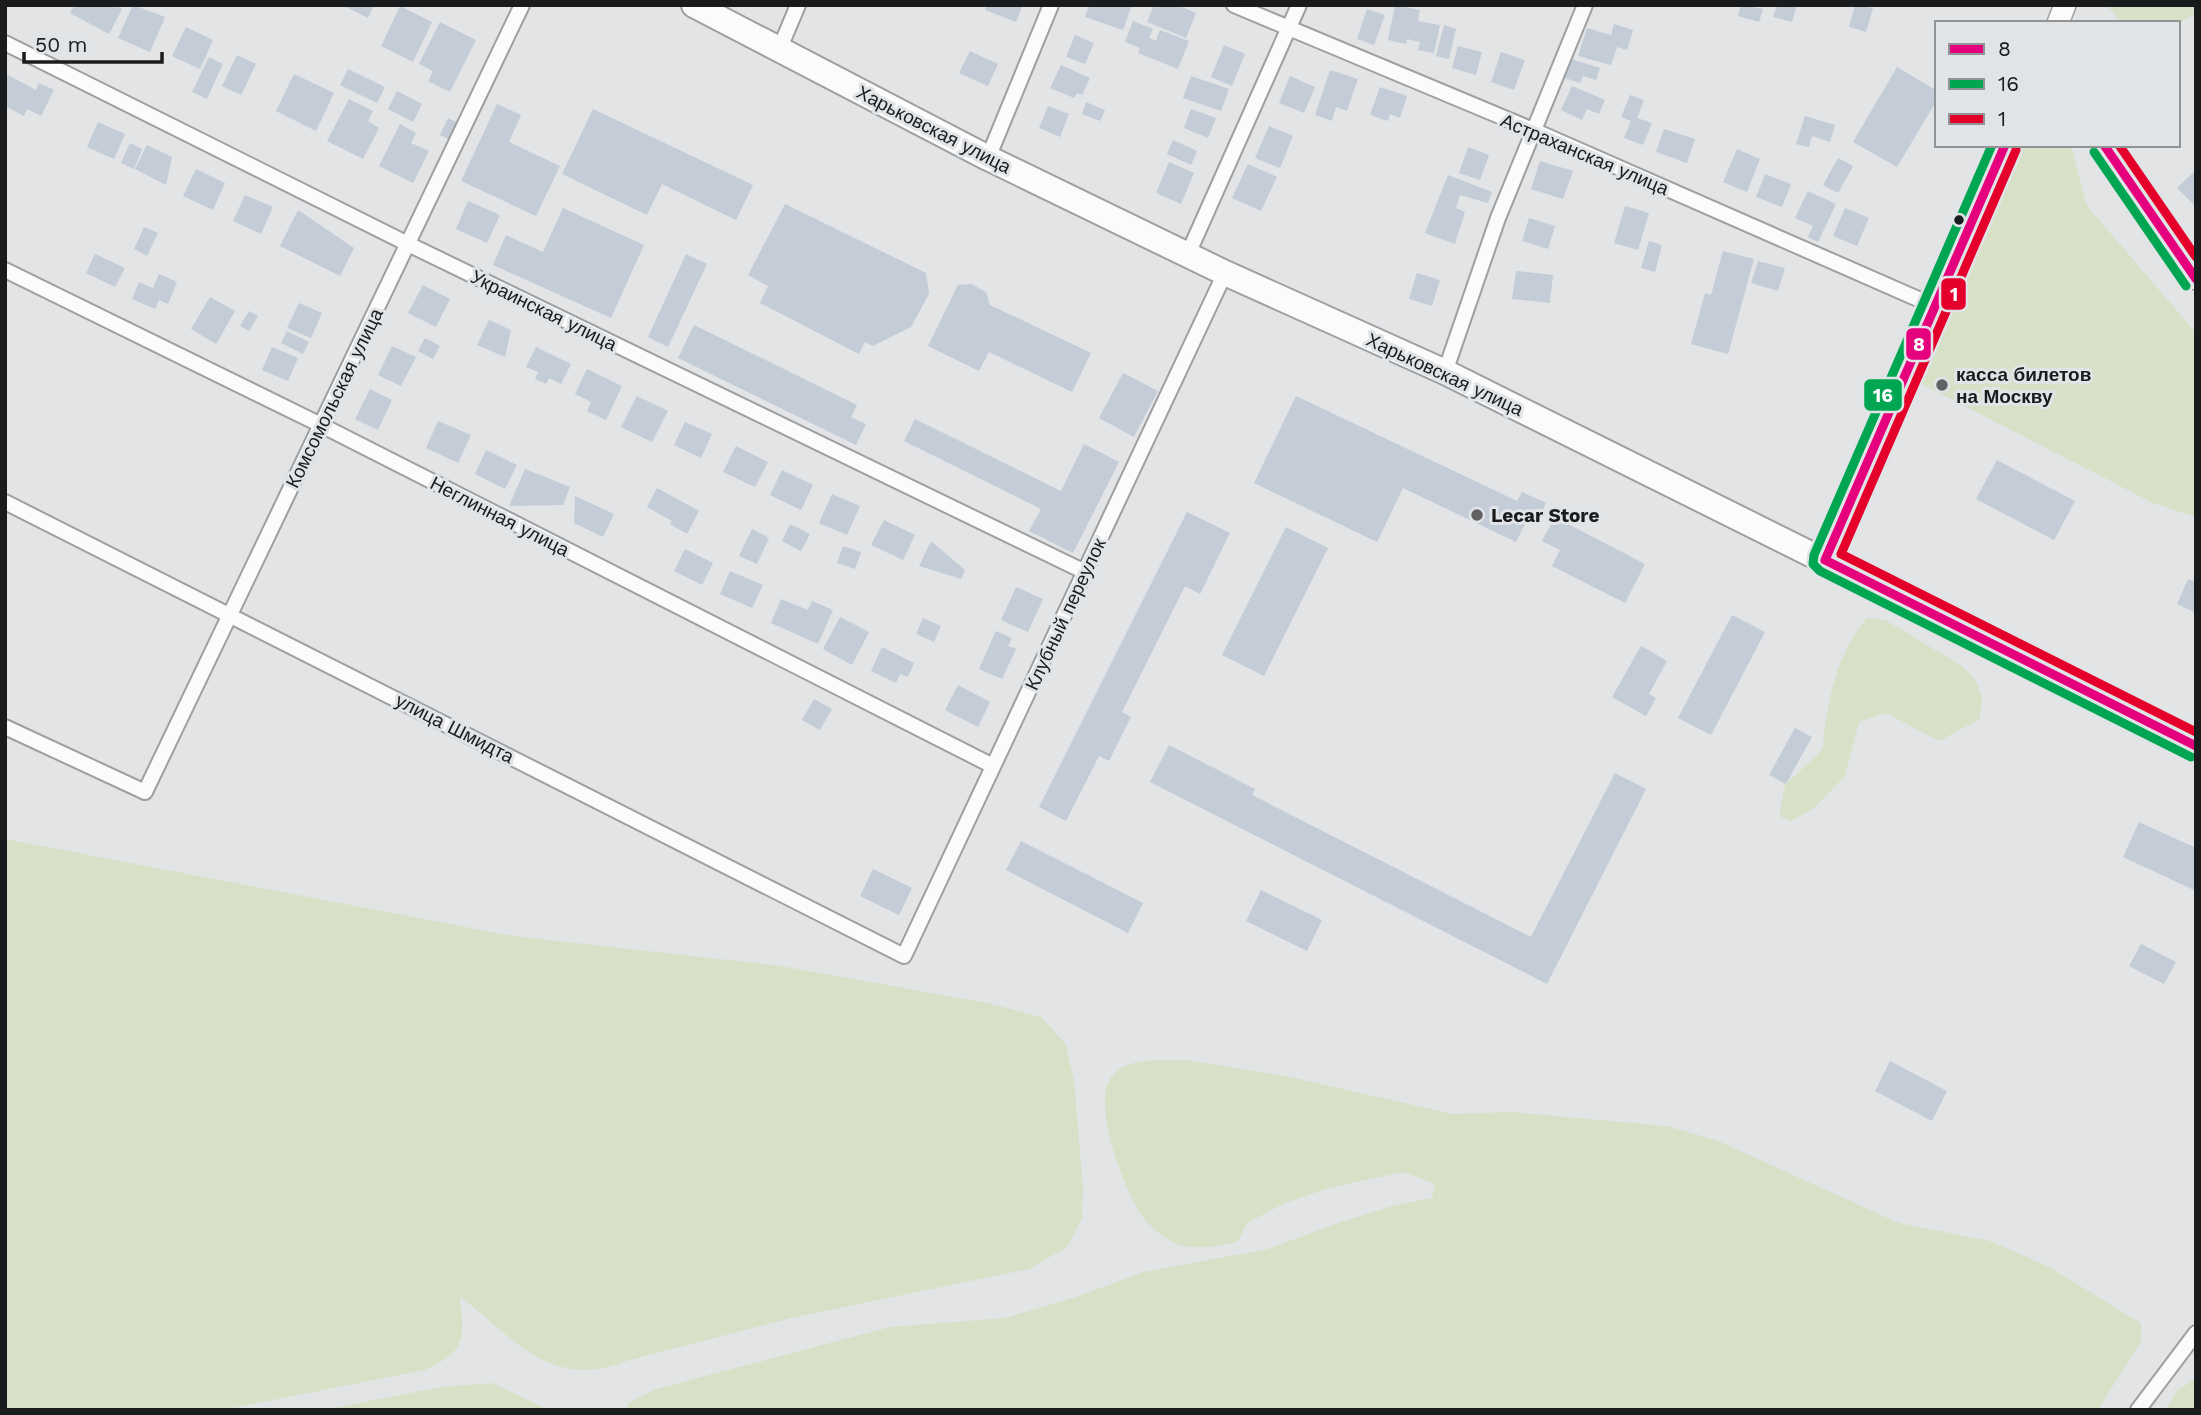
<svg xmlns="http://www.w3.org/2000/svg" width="2201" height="1415" font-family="'Work Sans',sans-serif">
  <rect width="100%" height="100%" fill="#e2e4e6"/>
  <path fill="#d6e1c7" d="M2107,5H2196V13L2178,24L2121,23Z
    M2005,145H2071L2087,206L2196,333V517L2153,503L1906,376Z
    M1867,618L1885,620L1962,666L1976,681L1982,698L1980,719L1939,741L1886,713L1859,722L1845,776L1814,808L1791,821L1779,816L1785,785L1823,749C1826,704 1837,652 1867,618Z
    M5,839L513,936L781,966L987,1003L1041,1017L1065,1043L1074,1080L1083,1188L1082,1218L1067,1247L1029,1269L791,1318L626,1361C551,1391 513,1338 460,1296C464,1338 468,1350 425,1370L223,1410H5Z
    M1155,1060H1185L1286,1076L1452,1114L1511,1112L1667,1126L1718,1141L1899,1223L1990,1241L2047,1266L2141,1323V1341L2098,1410H627L628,1403L656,1389L890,1327L1005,1318L1076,1297L1144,1272L1268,1249L1341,1222L1396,1205L1432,1198L1435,1184L1403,1172L1329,1188L1285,1203L1247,1223L1238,1241C1218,1247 1188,1252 1169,1240C1162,1236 1154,1229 1148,1223C1127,1201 1093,1110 1109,1081C1119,1063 1137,1062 1155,1060Z
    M2196,1378V1410H2165L2177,1391Z
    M492,1383L549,1410H323L441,1387Z"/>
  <path fill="#c3ccd7" d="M75,5H114L122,9L109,34L70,13Z
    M133,5L165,17L150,52L118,38Z
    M342,5H374L368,18Z
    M987,5H1023L1016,22L985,10Z
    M1089,5H1132L1123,30L1085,17Z
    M1154,5H1177L1196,13L1186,38L1147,22Z
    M1395,5L1420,10L1418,21L1440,25L1434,53L1418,50L1420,42L1407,39L1406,44L1388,40Z
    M1741,5L1763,9L1759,22L1738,16Z
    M1777,5H1797L1792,22L1773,17Z
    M1855,5L1873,8L1866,32L1849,27Z
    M400,6L432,22L413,62L381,46Z
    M1367,9L1385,15L1374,45L1357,39Z
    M1133,21L1153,29L1149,38L1156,41L1160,30L1189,41L1178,69L1138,53L1140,48L1125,42Z
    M440,22L476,40L450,92L428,81L433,71L419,64Z
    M1614,24L1633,30L1627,50L1617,47L1611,65L1578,56L1587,28L1611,35Z
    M1444,25L1456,29L1449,59L1436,56Z
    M186,27L213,40L200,69L172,56Z
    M1075,35L1094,43L1085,64L1066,57Z
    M1224,45L1245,54L1232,86L1211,77Z
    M1458,46L1482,52L1476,75L1452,68Z
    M970,51L998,64L988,86L959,73Z
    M1501,52L1525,60L1514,90L1491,82Z
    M237,55L256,64L241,95L222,86Z
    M209,57L223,64L207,99L192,92Z
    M1571,59L1600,68L1596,80L1583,76L1580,83L1565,78Z
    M1061,65L1090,78L1082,95L1077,93L1074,98L1050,88Z
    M1897,67L1937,91V100L1897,167L1853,142Z
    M348,69L385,87L377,103L340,85Z
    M1330,70L1358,79L1347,111L1336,107L1332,121L1315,115Z
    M6,74L36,90L39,83L54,90L41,116L27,109L24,116L5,106Z
    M294,74L334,93L316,131L276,111Z
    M1191,76L1229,89L1221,111L1183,98Z
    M1290,76L1315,87L1304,113L1279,103Z
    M1572,86L1605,100L1599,114L1587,109L1582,120L1561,110Z
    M1380,87L1407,96L1400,118L1390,114L1388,121L1370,115Z
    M397,91L422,104L413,122L388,109Z
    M1630,95L1644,100L1637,118L1652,123L1643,145L1624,138L1631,121L1621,117Z
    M349,99L373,111L368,121L379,128L363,159L327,141Z
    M1086,102L1105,110L1100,121L1082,114Z
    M497,104L521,115L509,142L560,166L536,216L461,181Z
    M1048,106L1069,114L1060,137L1039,128Z
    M593,109L753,185L736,220L662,184L647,215L562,174Z
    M1191,109L1216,118L1208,138L1184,128Z
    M1805,116L1835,125L1830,142L1812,136L1809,147L1796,144Z
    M448,118L467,127L458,144L440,135Z
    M98,122L125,134L114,159L87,147Z
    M400,124L416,133L411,143L429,151L413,183L379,166Z
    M1269,126L1293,136L1280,168L1255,158Z
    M1664,129L1695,139L1687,163L1656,152Z
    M1173,140L1197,151L1191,165L1167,154Z
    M130,143L142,149L134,169L121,163Z
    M147,145L172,157L166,185L135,169Z
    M1468,147L1489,155L1480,180L1459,173Z
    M1737,149L1760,159L1747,192L1723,182Z
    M1838,158L1853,166L1838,193L1823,185Z
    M1540,161L1573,171L1563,199L1531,189Z
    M1169,162L1194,173L1181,204L1156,193Z
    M1248,164L1277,177L1261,211L1232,198Z
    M196,169L225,183L213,210L183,196Z
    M2196,170V207L2177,188Z
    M1765,174L1791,184L1782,207L1756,197Z
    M1448,175L1492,192L1488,203L1460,195L1456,208L1465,212L1455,244L1425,233Z
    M1808,191L1836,204L1818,242L1808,237L1813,226L1795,218Z
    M245,195L273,207L261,234L233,221Z
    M468,201L500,215L487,243L456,229Z
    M785,204L926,273L929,294L911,327L873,346L865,342L859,354L760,303L768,286L748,275Z
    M1625,206L1649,213L1638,250L1614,243Z
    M563,208L644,245L611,318L493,265L506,235L543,252Z
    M1845,208L1869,218L1857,246L1833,236Z
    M298,210L354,248L340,276L280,246Z
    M1529,218L1555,226L1548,249L1522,241Z
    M144,227L158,233L147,256L134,249Z
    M1649,241L1662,245L1655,272L1641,268Z
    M1723,251L1754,259L1728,354L1691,344L1705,293L1711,295Z
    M95,254L125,268L115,287L86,273Z
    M686,254L707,264L668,347L648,337Z
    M1758,261L1785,268L1778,291L1751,283Z
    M1516,271L1553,275L1550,303L1512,299Z
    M1417,273L1440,280L1432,306L1409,299Z
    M159,274L177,282L168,304L159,300L155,309L132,299L139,282L153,288Z
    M971,284L986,292L990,305L1091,353L1072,392L989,352L979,371L928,346L958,285Z
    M423,285L450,299L436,327L408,313Z
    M210,297L235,311L216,344L191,329Z
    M299,303L322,313L311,338L287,328Z
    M249,311L258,316L249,331L240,326Z
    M489,320L511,330L505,357L477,345Z
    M694,325L857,405L851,417L866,424L856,445L678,358Z
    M287,331L309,342L303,354L281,343Z
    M425,338L440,346L433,359L418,351Z
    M392,346L416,357L401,386L378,375Z
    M272,347L298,358L288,381L262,370Z
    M536,347L571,364L561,384L549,378L546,384L535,379L538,372L526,367Z
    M587,369L622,386L606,420L587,411L591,402L575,394Z
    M1123,373L1158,391L1134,437L1099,418Z
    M370,389L392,400L378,430L355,419Z
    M637,396L668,411L652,442L621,427Z
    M1296,396L1517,501L1522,492L1546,503L1537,522L1528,518L1516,542L1403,488L1377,542L1254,483Z
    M915,419L1061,491L1084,444L1119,462L1073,553L1029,531L1041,509L904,441Z
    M438,421L471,435L458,463L426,448Z
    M685,422L712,434L701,458L674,445Z
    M736,446L768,462L755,487L723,472Z
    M486,450L517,465L505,489L475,474Z
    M1997,460L2075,501L2054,540L1976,499Z
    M525,469L570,487L563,505L509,506Z
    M782,470L813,485L801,510L770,495Z
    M657,488L699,511L687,534L670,524L672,521L647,507Z
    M832,494L860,506L847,535L819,523Z
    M575,496L614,514L603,537L574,523Z
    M1187,512L1230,533L1200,594L1185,586L1122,712L1131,717L1109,761L1099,756L1066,821L1039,807Z
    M1557,513L1570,520L1568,524L1645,564L1625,603L1552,566L1560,550L1542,541Z
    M884,520L915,535L903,560L871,545Z
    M790,524L810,534L801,551L782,541Z
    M1286,527L1328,548L1264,676L1222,655Z
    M752,529L769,538L757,564L739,556Z
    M931,541L965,570L961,579L919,566Z
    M843,546L861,552L855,569L837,563Z
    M685,549L713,563L702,585L674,571Z
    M730,571L763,585L752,608L720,594Z
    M2188,579L2196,582V613L2177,604Z
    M1016,587L1043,599L1028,632L1001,620Z
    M781,599L808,610L812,601L833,610L818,644L771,623Z
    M1732,615L1765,632L1711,735L1678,718Z
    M840,617L869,632L852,665L823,649Z
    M923,618L941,626L934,642L916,634Z
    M996,631L1012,638L1008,646L1016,649L1002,679L979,669Z
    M1641,646L1667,661L1649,694L1656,698L1646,716L1612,697Z
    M882,647L914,663L908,677L900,674L896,683L871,671Z
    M958,685L990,702L978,727L945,710Z
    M814,699L832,709L820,730L802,720Z
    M1795,728L1812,737L1786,784L1769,775Z
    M1169,745L1255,789L1252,795L1531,937L1615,773L1646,789L1547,984L1150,782Z
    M2139,822L2196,848V891L2123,857Z
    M1021,841L1143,903L1128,933L1006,870Z
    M873,869L912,888L899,915L860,896Z
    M1261,890L1322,920L1307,951L1246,921Z
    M2141,944L2176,962L2164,984L2129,966Z
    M1890,1061L1947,1091L1932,1121L1875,1091Z"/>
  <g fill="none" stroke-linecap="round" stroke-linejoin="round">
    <defs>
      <path id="minor" d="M1234,5L1533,130L1934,306
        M5,43L408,244L1085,572
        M779,50L798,5
        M988,158L1051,5
        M1188,254L1299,5
        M5,270L321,425L993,766
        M1445,372L1498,218L1585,5
        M5,502L904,956L1225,273
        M5,727L145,792L522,5
        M2138,1410L2196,1333"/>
      <path id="secondary" d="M2058,23L2065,5
        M2104,145L2196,279
        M1825,560L2005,145"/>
      <path id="trunk" d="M694,5L988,158L1225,273L1445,372L2196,746"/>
    </defs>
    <use href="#minor" stroke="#9e9fa1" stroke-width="18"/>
    <use href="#secondary" stroke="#9e9fa1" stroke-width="24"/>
    <use href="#trunk" stroke="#9e9fa1" stroke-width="28"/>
    <use href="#minor" stroke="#fbfbfb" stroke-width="14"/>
    <use href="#secondary" stroke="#fbfbfb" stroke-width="21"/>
    <use href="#trunk" stroke="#fbfbfb" stroke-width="24"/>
    <defs>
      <path id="bus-1" d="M2005,145L1825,560L2196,746
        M2104,145L2196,279"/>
      <path id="bus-2" d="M1992,145L1814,555L1813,564L1820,571L2191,757
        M2094,152L2186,286"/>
      <path id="bus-3" d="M2119,145L2196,257
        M2016,150L1841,554L2196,732"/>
    </defs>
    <use href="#bus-1" stroke="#e1e4e7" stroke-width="14"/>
    <use href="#bus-2" stroke="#e1e4e7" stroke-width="14"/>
    <use href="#bus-3" stroke="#e1e4e7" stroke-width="14"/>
    <use href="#bus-1" stroke="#e5007d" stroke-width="9"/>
    <use href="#bus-2" stroke="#00a651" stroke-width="9"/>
    <use href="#bus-3" stroke="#e4002b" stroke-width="9"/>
  </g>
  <circle fill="#1a1b1c" stroke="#e1e4e7" stroke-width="2.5" cx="1959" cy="220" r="6"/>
  <g fill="#606163" stroke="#e1e4e7" stroke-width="2.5">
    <circle cx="1942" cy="385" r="7"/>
    <circle cx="1477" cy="515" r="7"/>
  </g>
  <g text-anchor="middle" stroke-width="6" stroke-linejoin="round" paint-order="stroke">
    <g font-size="19" fill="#1a1b1c" stroke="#e1e4e7">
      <text transform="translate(934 129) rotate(27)" y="7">Харьковская улица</text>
      <text transform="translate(1585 154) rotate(23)" y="7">Астраханская улица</text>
      <text transform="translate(544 310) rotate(26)" y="7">Украинская улица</text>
      <text transform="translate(1445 374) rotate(25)" y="7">Харьковская улица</text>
      <text transform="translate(334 398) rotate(-64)" y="7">Комсомольская улица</text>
      <text transform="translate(500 516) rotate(27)" y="7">Неглинная улица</text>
      <text transform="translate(1065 614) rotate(-65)" y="7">Клубный переулок</text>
      <text transform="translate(455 728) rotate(27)" y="7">улица Шмидта</text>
    </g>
    <g font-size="19" font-weight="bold" fill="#1a1b1c" stroke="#e1e4e7" text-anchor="start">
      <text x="1956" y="381">касса билетов<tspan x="1956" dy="22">на Москву</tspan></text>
      <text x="1491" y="522">Lecar Store</text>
    </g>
  </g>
  <g stroke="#e1e4e7" stroke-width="2.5">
    <rect x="1940" y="277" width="27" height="34" rx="7" fill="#e4002b"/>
    <rect x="1905" y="327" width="27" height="34" rx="7" fill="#e5007d"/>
    <rect x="1863" y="378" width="40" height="34" rx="7" fill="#00a651"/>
  </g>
  <g font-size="19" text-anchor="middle" font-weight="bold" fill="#fff">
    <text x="1954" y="301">1</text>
    <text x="1919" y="351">8</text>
    <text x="1883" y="402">16</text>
  </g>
  <rect width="2201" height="1415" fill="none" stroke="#1a1b1c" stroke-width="14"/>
  <rect x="1935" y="21" width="245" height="126" fill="#e1e4e7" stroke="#919496" stroke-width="2"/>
  <rect x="1949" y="44" width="35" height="10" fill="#e5007d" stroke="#919496" stroke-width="2"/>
  <text x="1998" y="56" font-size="21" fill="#1a1b1c">8</text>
  <rect x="1949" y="79" width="35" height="10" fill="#00a651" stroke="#919496" stroke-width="2"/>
  <text x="1998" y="91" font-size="21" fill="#1a1b1c">16</text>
  <rect x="1949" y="114" width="35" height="10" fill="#e4002b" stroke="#919496" stroke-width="2"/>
  <text x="1998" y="126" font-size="21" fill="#1a1b1c">1</text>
  <path d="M24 52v10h138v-10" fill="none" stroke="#1a1b1c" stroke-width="3.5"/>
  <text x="35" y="52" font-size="21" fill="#1a1b1c" stroke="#e1e4e7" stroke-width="5" paint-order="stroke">50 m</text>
</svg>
